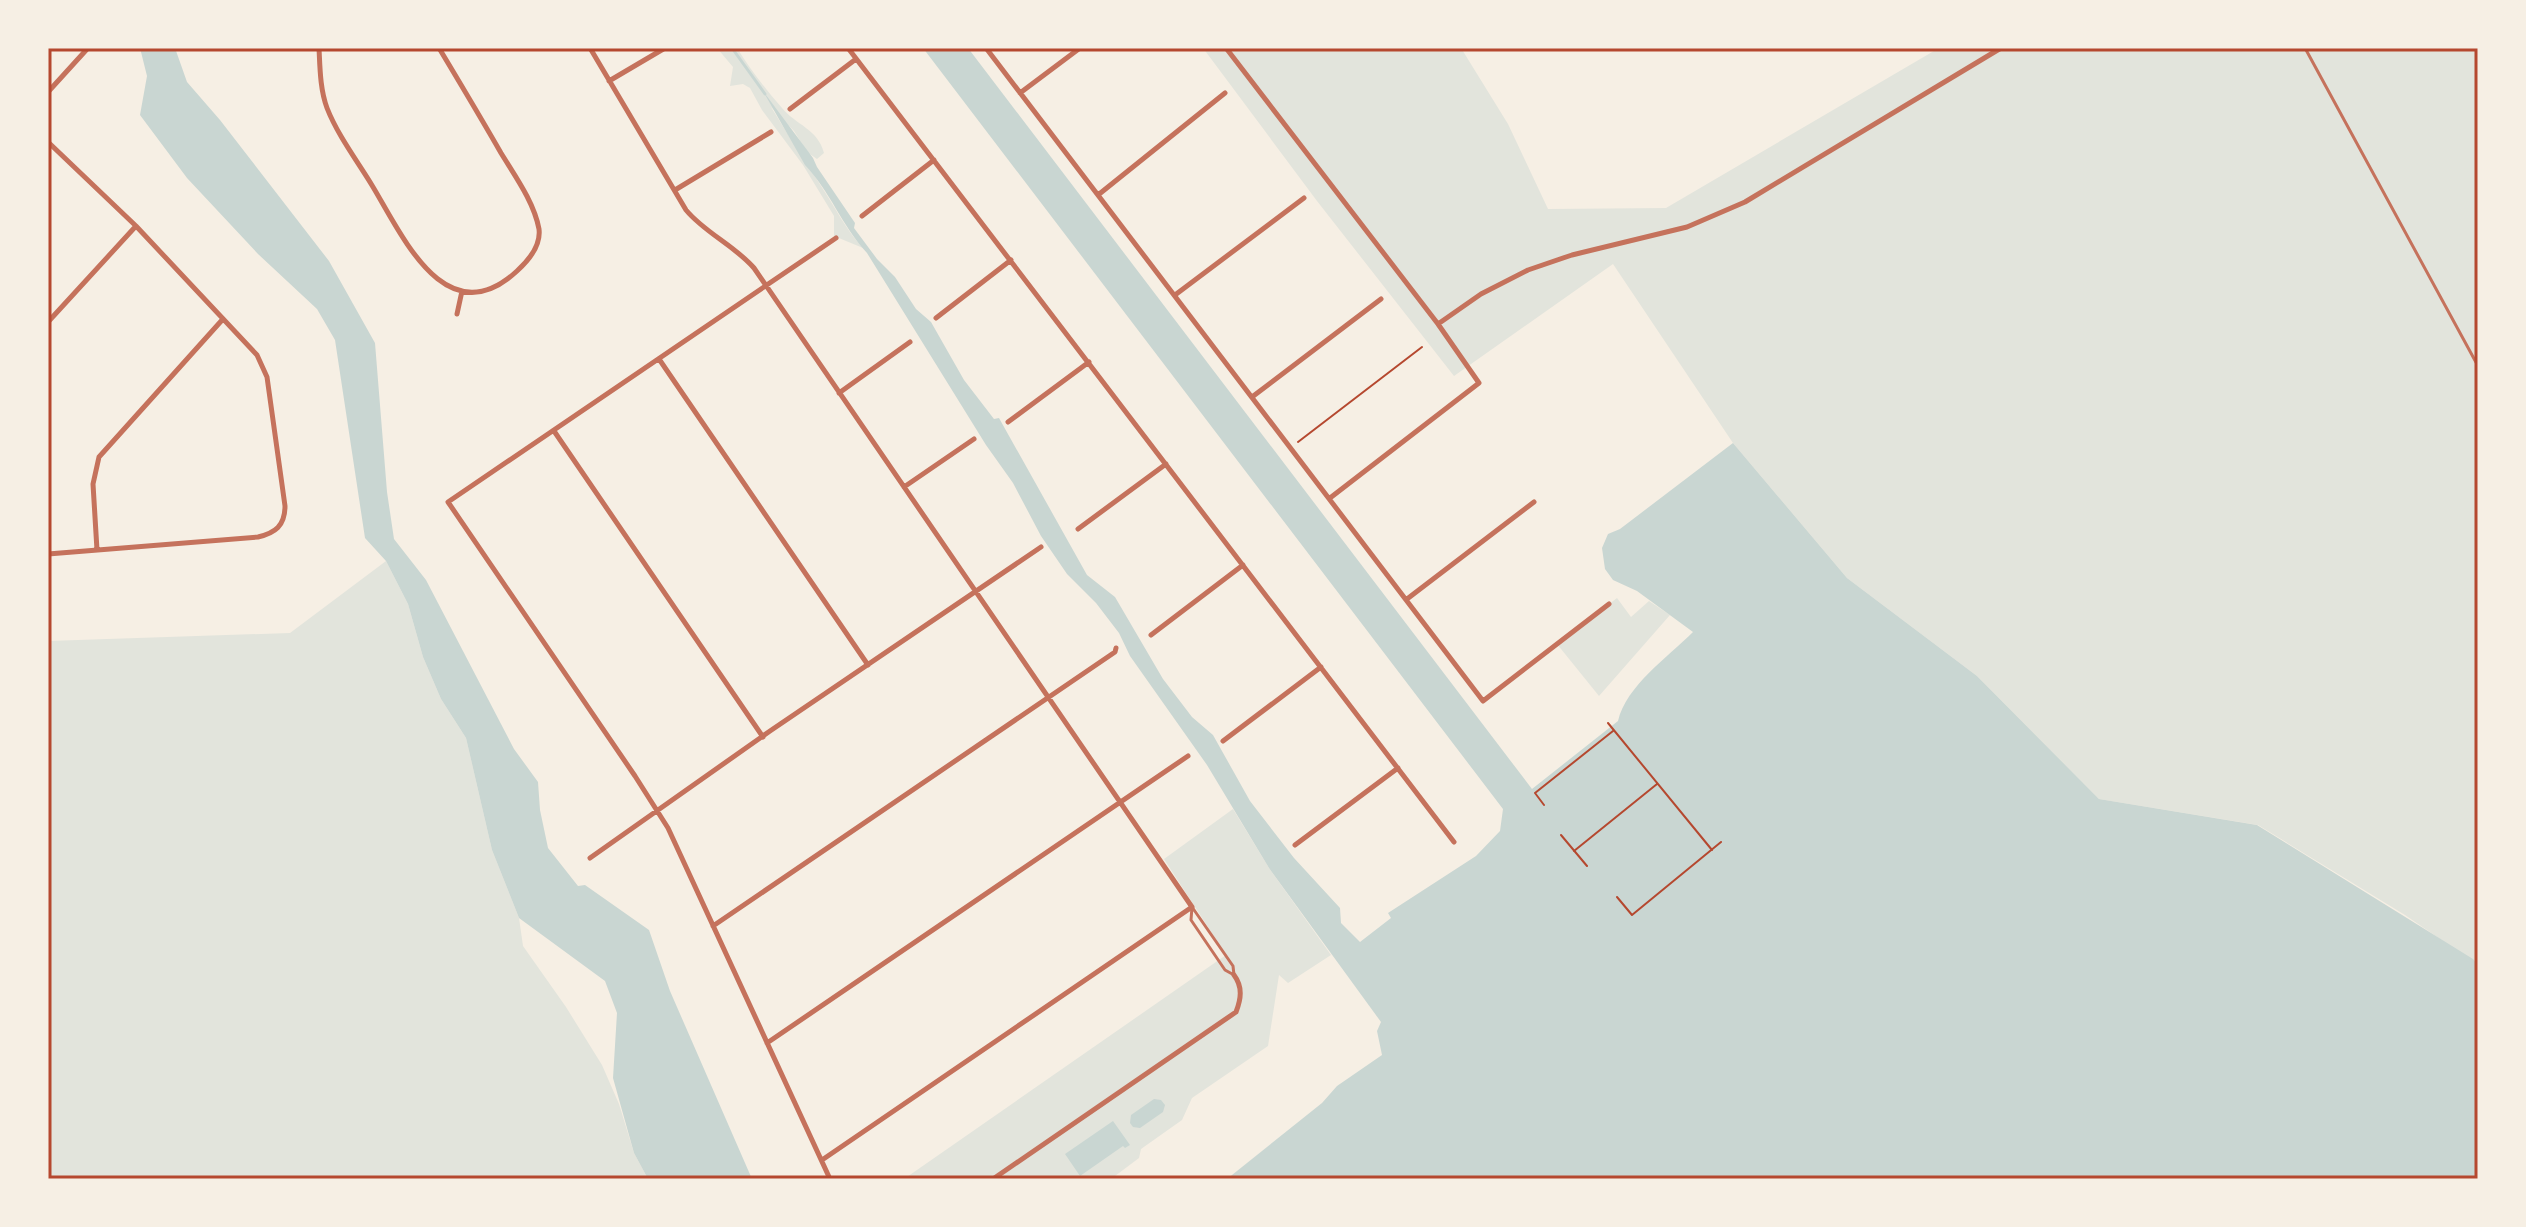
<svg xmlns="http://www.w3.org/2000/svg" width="2526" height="1227" font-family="Overpass,sans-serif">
  <rect width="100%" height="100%" fill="#f6efe4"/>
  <path fill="#e2e4dc" d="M717,48H737C750,69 766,90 782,108C796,125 818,129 824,153L817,159L807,152L794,131L771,107C787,134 805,160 821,186C835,207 846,230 863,248L834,236V216L803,165L762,110L750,88L743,84L730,86L733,67Z
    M1203,48H1461L1508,124L1548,209L1666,208L1939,48L2478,50V965L2405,915L2258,825L2099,799L1977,676L1847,578L1733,443L1613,264L1454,376L1317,201Z
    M386,561L408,604L423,657L441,699L466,738L492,850L519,918L523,946L566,1007L602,1065L619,1104L634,1153L648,1179H48V641L290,633Z
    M1617,598L1631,617L1649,601L1670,615L1599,696L1557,644Z
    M1233,809L1269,868L1331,955L1288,983L1279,975L1268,1046L1192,1098L1182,1120L1141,1149L1139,1158L1111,1179H904L1226,955L1164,859Z"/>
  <path fill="#c9d6d2" d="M140,48H175L187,82L220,120L329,261L375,343L387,492L394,539L426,580L514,749L538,782L540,810L548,848L578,886L585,885L649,930L670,991L752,1179H648L634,1153L613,1078L617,1013L605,981L519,918L492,850L466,738L441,699L423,657L408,604L386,561L365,538L335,340L317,309L258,254L187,178L140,115L147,76Z
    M923,48H968L1532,789L1618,721C1626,686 1668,657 1693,632L1637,591L1613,580L1605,569L1602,548L1608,534L1620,529L1733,443L1847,578L1977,676L2099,799L2257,825L2473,959L2478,965V1179H1227L1322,1103L1337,1086L1382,1055L1377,1031L1381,1022L1269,868L1207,765L1130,656L1119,633L1096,603L1067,574L1041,536L1013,483L986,445L867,253C842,226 830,191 805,165L763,91L813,158L817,167L855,223L854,228L877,259L895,277L916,309L931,322L964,380L994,419L999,418L1087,575L1115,597L1163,679L1192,717L1213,735L1250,801L1294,858L1340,908L1341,923L1360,942L1391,918L1388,913L1476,856L1500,831L1503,809Z
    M1154,1099L1161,1100L1165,1105L1163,1112L1140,1128L1133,1127L1130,1123L1131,1115Z
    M1113,1121L1130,1145L1125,1148L1123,1146L1080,1176L1065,1154Z"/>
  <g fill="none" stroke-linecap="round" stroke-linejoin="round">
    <path stroke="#c9d6d2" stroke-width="3" d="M732,48L765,94"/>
    <path stroke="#b5482f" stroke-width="2" d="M1298,442L1422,347
      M1608,723L1712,850
      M1544,805L1535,793L1613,731
      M1561,835L1587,866
      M1574,851L1657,784
      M1617,897L1632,915L1721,842"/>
    <path stroke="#c5725c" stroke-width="3" d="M2305,48L2478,366
      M1192,907L1191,920L1225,970L1234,975
      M1192,907L1233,966L1234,975"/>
    <path stroke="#c5725c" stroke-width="5" d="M319,48C320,68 320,89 327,108C338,136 358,162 373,187C403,237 447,336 517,271C528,261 541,245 539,229C534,202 515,176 501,153C481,118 460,83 439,48
      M590,48L686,210C705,233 734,245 754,268L1192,907L822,1160
      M848,48L1454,842
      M986,48L1483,701L1609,604
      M1226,48L1438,324L1479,383L1330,498
      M609,81L665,48
      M48,92L88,48
      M1020,93L1080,48
      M790,109L856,59
      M48,142L136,226L257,355L267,377L285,506C285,526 275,533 258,537L48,554
      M675,190L771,132
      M1098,195L1225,93
      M862,216L934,160
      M1175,295L1304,198
      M457,314L462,291
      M936,318L1011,260
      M48,322L136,226
      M1438,324L1481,294L1528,270L1572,255L1687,227L1745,202L2001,48
      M659,359L868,665
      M839,393L910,342
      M1252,397L1381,299
      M1008,422L1089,362
      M554,431L763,737
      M904,487L974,439
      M1078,529L1166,464
      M97,550L93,484L99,457L223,319
      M1407,599L1534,502
      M1151,635L1243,565
      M1223,741L1321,667
      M1295,845L1398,768
      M590,858L770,731L1041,547
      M713,926L1115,652L1116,648
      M767,1043L1188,756
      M830,1179L668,828L635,776L448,502L836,238
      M993,1179L1236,1012C1241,999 1243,987 1234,975"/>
  </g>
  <rect width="2526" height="1227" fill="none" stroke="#f6efe4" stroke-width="100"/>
  <rect x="50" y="50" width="2426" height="1127" fill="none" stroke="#b5482f" stroke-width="3"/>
</svg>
